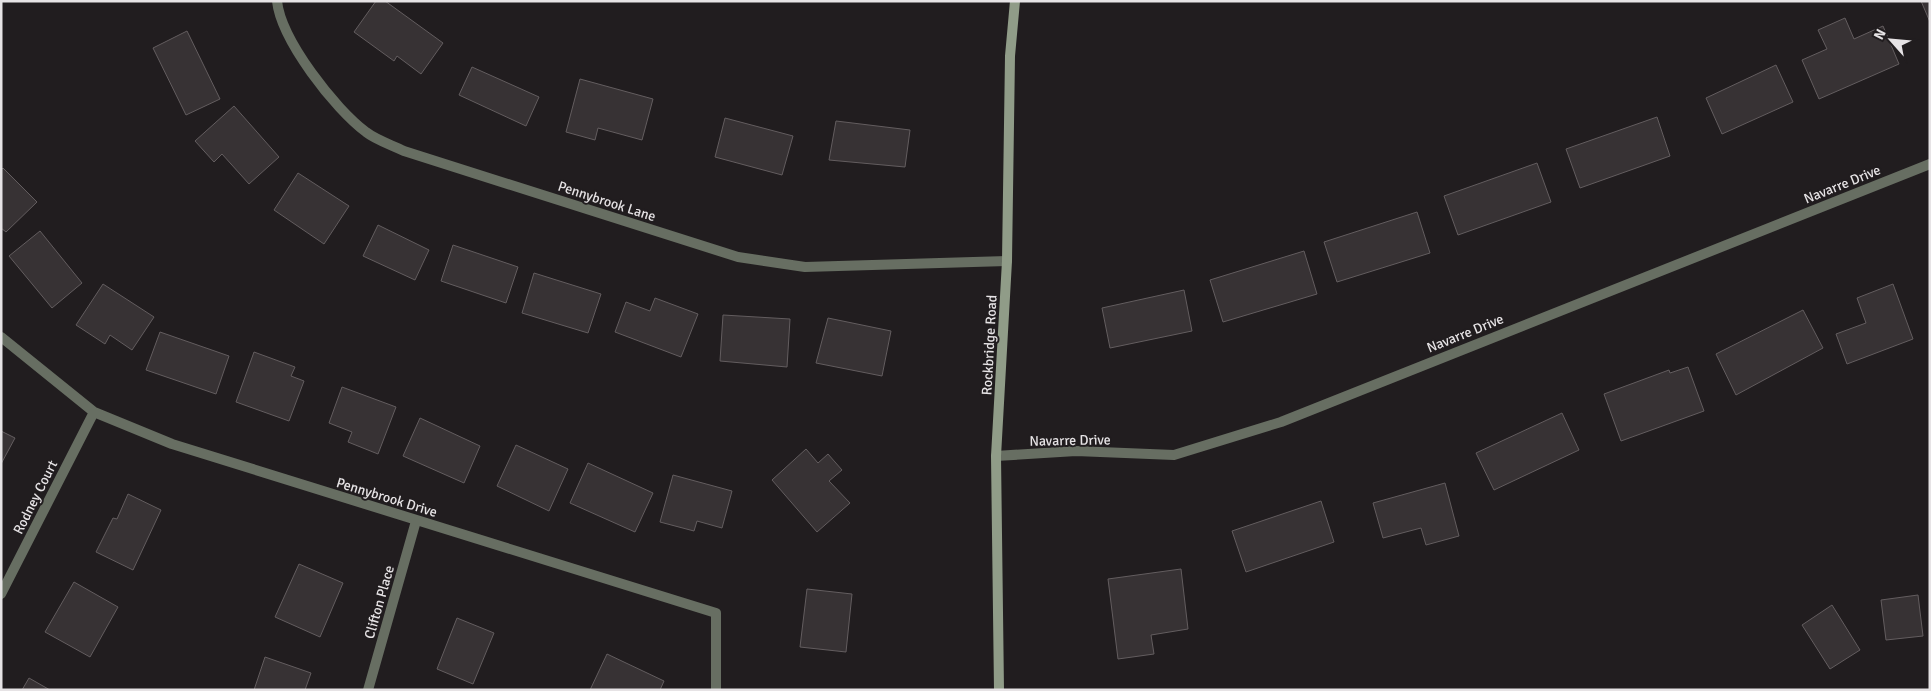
<svg xmlns="http://www.w3.org/2000/svg" width="1931" height="691" font-family="Signika,sans-serif">
  <rect width="100%" height="100%" fill="#211d1f"/>
  <path fill="#373234" stroke="#635d5f" d="M376,1H385L443,43L421,74L397,56L394,61L354,32Z
    M1921,1H1930V22Z
    M1845,18L1854,39L1883,26L1899,64L1819,99L1802,60L1827,49L1818,30Z
    M187,31L220,99L186,115L153,48Z
    M1776,65L1793,102L1722,134L1706,98Z
    M472,67L539,97L526,126L459,95Z
    M580,79L653,99L642,140L598,128L595,140L566,132Z
    M234,106L279,157L249,184L222,154L214,162L195,141Z
    M1657,117L1670,156L1580,188L1566,149Z
    M725,118L793,136L782,175L715,157Z
    M836,121L910,130L905,167L829,160Z
    M1537,163L1551,202L1458,235L1444,196Z
    M3,168L37,202L6,232L1,228V170Z
    M298,173L349,206L324,244L274,210Z
    M1417,212L1430,253L1337,282L1324,242Z
    M378,225L429,250L415,280L363,256Z
    M40,231L82,283L52,308L9,256Z
    M453,245L518,267L506,303L441,281Z
    M1304,251L1317,294L1223,322L1210,280Z
    M534,273L601,294L588,333L522,313Z
    M103,284L154,317L132,350L110,335L105,344L76,325Z
    M1893,284L1913,339L1847,364L1836,334L1866,323L1857,298Z
    M1184,290L1192,331L1110,348L1102,308Z
    M655,298L698,314L681,357L615,332L626,302L650,311Z
    M1803,310L1823,348L1736,395L1716,354Z
    M723,315L790,319L787,367L720,361Z
    M828,318L891,331L882,376L816,363Z
    M160,332L229,356L216,394L146,370Z
    M254,352L295,367L291,376L304,381L289,421L236,402Z
    M1688,367L1704,411L1621,441L1604,394L1669,370L1670,373Z
    M342,387L396,407L378,454L348,442L352,432L329,423Z
    M1562,413L1579,450L1494,490L1476,453Z
    M420,418L480,446L464,483L403,456Z
    M1,431L15,438L1,464Z
    M516,445L568,469L549,511L497,486Z
    M806,449L818,463L828,454L842,470L829,481L850,503L817,532L772,480Z
    M588,463L653,493L635,532L570,503Z
    M673,475L732,491L722,528L697,521L694,531L660,522Z
    M1445,483L1459,536L1426,545L1421,528L1383,538L1373,503Z
    M128,494L161,510L133,570L96,552L113,518L117,519Z
    M1321,501L1334,542L1246,572L1232,531Z
    M299,564L343,583L320,637L275,617Z
    M1181,569L1188,629L1151,635L1154,654L1118,659L1108,579Z
    M74,582L118,607L90,657L45,632Z
    M807,589L852,594L846,652L800,647Z
    M1918,595L1923,636L1886,640L1881,600Z
    M1832,605L1860,650L1830,669L1802,625Z
    M457,618L494,633L473,684L437,669Z
    M607,654L664,681L660,690H590Z
    M265,657L311,673L305,690H254Z
    M29,678L50,690H22Z"/>
  <g fill="none" stroke-linecap="round" stroke-linejoin="round">
    <path stroke="#676e62" stroke-width="10" d="M277,1C281,40 335,109 366,132C376,140 392,145 404,151L738,257L805,267L1007,261
      M1,337L94,412L172,444L716,613V690
      M996,456L1076,451L1174,455L1281,422L1930,164
      M1,594L94,412
      M368,690L416,521"/>
    <path stroke="#909c88" stroke-width="10" d="M999,690L996,456L1007,261L1010,56L1015,1"/>
  </g>
  <g text-anchor="middle" stroke-width="4" stroke-linejoin="round" paint-order="stroke">
    <g font-size="14" fill="#e6e3e5" stroke="#211d1f">
      <text transform="translate(1842 184) rotate(-22)" y="5">Navarre Drive</text>
      <text transform="translate(607 201) rotate(18)" y="5">Pennybrook Lane</text>
      <text transform="translate(1465 333) rotate(-22)" y="5">Navarre Drive</text>
      <text transform="translate(989 345) rotate(-87)" y="5">Rockbridge Road</text>
      <text transform="translate(1070 440) rotate(-1)" y="5">Navarre Drive</text>
      <text transform="translate(35 497) rotate(-63)" y="5">Rodney Court</text>
      <text transform="translate(387 497) rotate(17)" y="5">Pennybrook Drive</text>
      <text transform="translate(379 602) rotate(-74)" y="5">Clifton Place</text>
    </g>
  </g>
  <rect width="1931" height="691" fill="none" stroke="#e6e3e5" stroke-width="5"/>
  <g transform="translate(1891 40) rotate(297)" stroke="#211d1f" stroke-width="4" paint-order="stroke">
  <path d="M0-4L9 19L0 12L-9 19Z" fill="#e6e3e5"/>
  <text y="-8" font-size="14" font-weight="bold" text-anchor="middle" fill="#e6e3e5">N</text>
  </g>
</svg>
